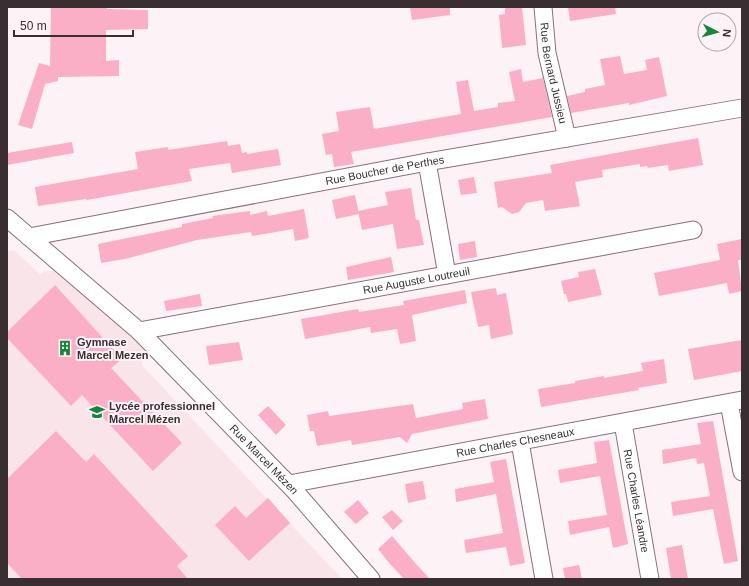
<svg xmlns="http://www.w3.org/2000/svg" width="749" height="586" font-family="Arial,sans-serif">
  <rect width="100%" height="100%" fill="#fdf2f5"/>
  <path fill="#f9e4e9" d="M14,250L40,274L46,271H57L144,348L142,365L342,579H7V252Z"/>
  <path fill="#faafc6" d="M51,7H107V9L148,10V29L106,30V61L119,60V76L58,77V81L45,84L32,129L18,125L39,63L50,66Z
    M410,7H450V15L412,20Z
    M505,7H522L526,45L502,48L499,15L505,14Z
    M568,7H615L616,14L570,21Z
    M620,56L624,74L647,70L645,60L659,57L667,96L629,105V103L571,113L567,96L585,92V89L605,85L600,59Z
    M521,69L523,82L543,78L552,117L351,152L354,164L334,167L332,154L326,155L322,134L339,131L336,112L370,107L374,129L461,114L456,82L468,80L474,111L498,107V103L515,101L509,72Z
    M698,138L703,165L669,171L668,165L648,168L647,166L640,167V164L602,170L603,177L575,182L580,206L545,211L543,200L526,203L519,212L512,214L502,207L498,208L494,182L552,173L550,165Z
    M227,141L228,146L240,144L242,153L247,152V154L278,149L281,165L232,173L230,163L189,169L192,181L87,200L86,199L38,206L35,187L138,169L135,152L168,147V150Z
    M72,142L74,153L7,165V153Z
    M474,177L477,193L461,195L458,180Z
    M411,188L416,220H419L424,245L397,249L393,224L362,230L358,211L388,205L385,192Z
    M355,195L359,214L336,219L332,200Z
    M304,209L309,238L295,241L293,229L252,236L251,232L197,240L125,259L101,263L98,244L182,227V224L213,218L212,216L250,211V215L267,211L268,216Z
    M742,239V260H738L742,291L729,294L727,283L659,296L654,273L720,260L717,244Z
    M475,241L477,257L460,260L458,244Z
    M391,257L394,272L348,280L346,267Z
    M595,269L602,295L568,302L566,294H564L561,281L579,277L578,272Z
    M55,285L122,359L111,368L182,443L153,471L82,395L71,406L7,338V332Z
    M496,288L497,295L506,293L513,334L491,339L489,325L478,327L471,292Z
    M465,290L467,303L412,315L416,341L400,344L397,329L371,333L370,327L305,339L301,319L358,309L359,312L404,305L403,301Z
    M200,294L202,306L166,311L164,301Z
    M742,340V371L694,380L688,349Z
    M239,342L243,360L209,365L206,346Z
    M664,359L667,383L638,388L639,390L541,407L538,389L575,383V381L604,376V378L643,371L641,363Z
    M485,399L488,419L412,434L407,443L400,437L352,445L351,440L317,446L314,431H310L307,415L328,411L329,416L413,404L416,418L463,409L462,403Z
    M268,406L286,425L276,435L258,415Z
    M713,421L738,561L724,564L713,509L673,516L671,502L710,496L704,463L697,464L696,458L663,464L662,450L701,444L697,423Z
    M56,431L86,462L94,454L188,556L177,566L188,579H22L7,563V479Z
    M609,440L628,544L613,548L609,527L570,535L568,521L607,515L600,476L560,483L558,470L597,463L594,442Z
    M506,459L525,563L510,566L506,547L466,553L464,540L503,533L496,494L456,502L455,489L494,482L490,462Z
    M423,481L426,499L408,503L405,484Z
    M268,498L290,523L249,561L215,525L235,506L246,518Z
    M358,500L369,513L356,524L344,512Z
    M392,510L403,521L393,530L382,517Z
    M392,536L417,565L430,579H404L390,564L378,549Z
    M682,545L688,579H671L666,548Z
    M579,565L582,579H565L563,568Z"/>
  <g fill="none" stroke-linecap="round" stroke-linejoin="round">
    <defs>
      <g id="minor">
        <path id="s1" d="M543,7L547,53L567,138"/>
        <path d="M427,162L447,275"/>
        <path id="s2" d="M7,218L139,331L294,490L371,579"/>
        <path id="s3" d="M29,237L427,162L742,108"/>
        <path id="s4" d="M139,331L693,230"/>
        <path d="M729,403L742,472"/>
        <path id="s5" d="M623,423L650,579"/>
        <path d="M520,442L544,579"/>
        <path id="s6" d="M289,484L742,400"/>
      </g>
    </defs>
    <use href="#minor" stroke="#897178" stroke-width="19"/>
    <use href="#minor" stroke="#fff" stroke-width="17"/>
  </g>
  <defs>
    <symbol id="building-bare" viewBox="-9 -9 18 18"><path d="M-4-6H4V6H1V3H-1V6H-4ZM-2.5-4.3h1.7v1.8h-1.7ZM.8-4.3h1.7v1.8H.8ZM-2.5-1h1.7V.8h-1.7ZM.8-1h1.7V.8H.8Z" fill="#16863e" stroke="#fdf2f5" stroke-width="2.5" paint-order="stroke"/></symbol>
    <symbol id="school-bare" viewBox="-9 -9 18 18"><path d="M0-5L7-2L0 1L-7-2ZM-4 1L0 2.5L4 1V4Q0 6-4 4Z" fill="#16863e" stroke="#fdf2f5" stroke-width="2.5" paint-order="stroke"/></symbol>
  </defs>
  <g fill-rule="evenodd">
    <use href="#building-bare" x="54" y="337" width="22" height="22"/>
    <use href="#school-bare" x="86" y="401" width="22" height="22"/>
  </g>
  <g text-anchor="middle" stroke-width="4" stroke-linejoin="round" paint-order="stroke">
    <g font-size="11" fill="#392f32" stroke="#fdf2f5">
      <text dy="4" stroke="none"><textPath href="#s1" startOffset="67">Rue Bernard Jussieu</textPath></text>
      <text dy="4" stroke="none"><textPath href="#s3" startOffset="362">Rue Boucher de Perthes</textPath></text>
      <text dy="4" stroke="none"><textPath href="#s4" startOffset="282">Rue Auguste Loutreuil</textPath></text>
      <text dy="4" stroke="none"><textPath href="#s6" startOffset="230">Rue Charles Chesneaux</textPath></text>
      <text dy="4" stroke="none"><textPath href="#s2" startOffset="353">Rue Marcel Mézen</textPath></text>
      <text dy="4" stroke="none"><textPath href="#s5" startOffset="79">Rue Charles Léandre</textPath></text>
    </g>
    <g font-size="11" font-weight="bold" fill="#392f32" stroke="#fdf2f5" text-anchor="start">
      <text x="77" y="346">Gymnase<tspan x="77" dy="13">Marcel Mezen</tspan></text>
      <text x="109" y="410">Lycée professionnel<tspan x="109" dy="13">Marcel Mézen</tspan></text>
    </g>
  </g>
  <rect width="749" height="586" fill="none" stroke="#392f32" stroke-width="16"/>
  <g transform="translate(717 32) rotate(96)"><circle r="19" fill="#fdf2f5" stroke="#afa4a7"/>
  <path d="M0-3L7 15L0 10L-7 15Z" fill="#16863e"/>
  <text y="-6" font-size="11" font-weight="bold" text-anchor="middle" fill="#392f32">N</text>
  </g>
  <path d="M14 30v6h119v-6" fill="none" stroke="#392f32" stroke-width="2"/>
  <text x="20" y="30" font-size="12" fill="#392f32" stroke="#fdf2f5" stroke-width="3" paint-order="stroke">50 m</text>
</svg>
